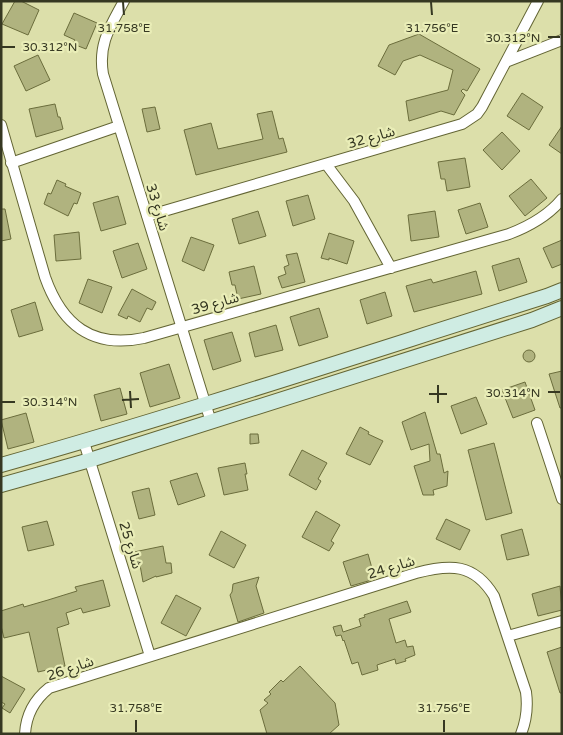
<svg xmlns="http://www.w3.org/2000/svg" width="563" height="735" font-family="'Varela Round','Noto Sans Arabic',sans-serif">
  <rect width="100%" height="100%" fill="#dcdfaa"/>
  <path fill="#b0b37f" stroke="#6b6d3c" d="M15,1H21L39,10L28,35L2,24Z
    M74,13L97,23L86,49L73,44L75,40L64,35Z
    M419,34L480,69L467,91L463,89L461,91L465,95L454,115L441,111L409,121L406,101L448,90L453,70L420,55L403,61L395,75L378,66L389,45Z
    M38,55L50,80L26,91L14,66Z
    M522,93L543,107L529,130L507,116Z
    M55,104L58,117H60L63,129L36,137L29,109Z
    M155,107L160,129L147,132L142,109Z
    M272,111L279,139L283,138L287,152L196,175L184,130L211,123L218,149L263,139L257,114Z
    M562,126V154L549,145Z
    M502,132L520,151L502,170L483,150Z
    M465,158L470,187L447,191L445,179H441L438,162Z
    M531,179L547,198L525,216L509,196Z
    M57,180L66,184L65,186L81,193L77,204L74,203L68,216L44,204L48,193L51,194Z
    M308,195L315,219L293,226L286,201Z
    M118,196L126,224L101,231L93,203Z
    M480,203L488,227L466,234L458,210Z
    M1,209H5L11,239L1,241Z
    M258,211L266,236L239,244L232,219Z
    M435,211L439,237L411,241L408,215Z
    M79,232L81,259L56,261L54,235Z
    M329,233L354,241L347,264L329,258V260L321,258Z
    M191,237L214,245L204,271L182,261Z
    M562,240V264L552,268L543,248Z
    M138,243L147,269L122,278L113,251Z
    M297,253L305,282L282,288L278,277L286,274L284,267L289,265L286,255Z
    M519,258L527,282L499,291L492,266Z
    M254,266L261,294L238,299L235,285H232L229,272Z
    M476,271L482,294L414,312L406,286L431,279L433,283Z
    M88,279L112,287L102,313L79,303Z
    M132,289L156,302L152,310L147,308L140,322L128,316L127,319L118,315Z
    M385,292L392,316L367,324L360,300Z
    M35,302L43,330L19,337L11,310Z
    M319,308L328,337L299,346L290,317Z
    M276,325L283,350L255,357L249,333Z
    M232,332L241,361L213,370L204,340Z
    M523 356a6 6 0 1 1 12 0a6 6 0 1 1-12 0Z
    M169,364L180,398L150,407L140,373Z
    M562,371V408H560L549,374Z
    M525,382L535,410L513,418L502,390Z
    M120,388L127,414L101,421L94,395Z
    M476,397L487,424L461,434L451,406Z
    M425,412L437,454H440L444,473L448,471L447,486L433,490L434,495H423L414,466L430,461L429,444L411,450L402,422Z
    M26,413L34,442L8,449L1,420Z
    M360,427L369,432L368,434L383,441L370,465L346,454Z
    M250,434H258L259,443L250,444Z
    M494,443L512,513L486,520L468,450Z
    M302,450L327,463L318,479L321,481L316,490L289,475Z
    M245,463L247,474H245L248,490L224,495L218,468Z
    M197,473L205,496L178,505L170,481Z
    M149,488L155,515L139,519L132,492Z
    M316,511L340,525L331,541L334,543L329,551L302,537Z
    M446,519L470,530L460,550L436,539Z
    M47,521L54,545L28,551L22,527Z
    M522,529L529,555L507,560L501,535Z
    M221,531L246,545L234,568L209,555Z
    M163,546L166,563H171L172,573L156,577V576L143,582L140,565L137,566L134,552Z
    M368,554L375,579L351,586L343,562Z
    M259,577L256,586L264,613L238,622L230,595L232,592L233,584Z
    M103,580L110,606L83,613L81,608L66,613L69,624L57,628L65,666L38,672L29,632L4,638L1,626V611L23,604L24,607L48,600L77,591L75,587Z
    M560,586L562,610L538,616L532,594Z
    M176,595L201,608L186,636L161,623Z
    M407,601L411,612L389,619L396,643L405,640L407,647L413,646L415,655L405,659L406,661L396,664L395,659L377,665L378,670L362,675L358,662L352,664L344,640L343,641L341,635L336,636L333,627L341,625L343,632L361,626L359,619L365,617L364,615Z
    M562,647V693H560L547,652Z
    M300,666L335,703L339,725L329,734H267L260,710L268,703L264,700L271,694L269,692L281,680L283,682Z
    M1,676L25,689L10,713L2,708L5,704L1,702Z"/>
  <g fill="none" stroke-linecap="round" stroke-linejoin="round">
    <defs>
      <path id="street" d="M124,1C110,27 98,44 103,74L211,422
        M506,62L562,40
        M1,125L45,277C62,325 92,349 144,338L509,234C530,226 548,216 562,199
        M11,163L119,126
        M326,164L354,201L391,268
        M147,216L462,124L477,114L482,107L538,1
        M537,423L562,499
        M84,442L150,656
        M508,636L562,621
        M25,734C26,715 34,700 49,688L416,573C450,564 474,563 494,596L526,692C528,707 527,719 521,734"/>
      <path id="secondary" d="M1,465C185,413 366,353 547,296L562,290
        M1,485L90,460L532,320L562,308"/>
    </defs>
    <use href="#street" stroke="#636534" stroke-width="12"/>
    <use href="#secondary" stroke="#636534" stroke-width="16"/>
    <use href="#street" stroke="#fff" stroke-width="10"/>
    <use href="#secondary" stroke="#cfece3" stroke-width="14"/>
  </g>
  <path fill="none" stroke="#363822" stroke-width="2" d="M123,2L124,15M431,2L432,15M548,37H560M2,47H15M438,385V403M130,391L131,408M548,392H560M429,394H447M122,400L139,399M2,402H15M136,720V732M444,720V732"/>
  <g text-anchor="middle" stroke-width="4.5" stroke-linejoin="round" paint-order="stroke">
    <g font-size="14" fill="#363822" stroke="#e9edb7">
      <text transform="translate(371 137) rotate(-16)" y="5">شارع 32</text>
      <text transform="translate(158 207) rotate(73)" y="5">شارع 33</text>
      <text transform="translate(215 303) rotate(-16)" y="5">شارع 39</text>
      <text transform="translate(131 545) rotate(73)" y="5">شارع 25</text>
      <text transform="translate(391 567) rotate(-17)" y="5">شارع 24</text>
      <text transform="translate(70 668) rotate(-19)" y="5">شارع 26</text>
    </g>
  </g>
  <g font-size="12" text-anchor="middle" fill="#363822" stroke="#e9edb7" stroke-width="4.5" stroke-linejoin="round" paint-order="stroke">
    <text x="124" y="32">31.758°E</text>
    <text x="432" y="32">31.756°E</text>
    <text x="513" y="42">30.312°N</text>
    <text x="50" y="51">30.312°N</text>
    <text x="513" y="397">30.314°N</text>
    <text x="50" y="406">30.314°N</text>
    <text x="136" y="712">31.758°E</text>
    <text x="444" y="712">31.756°E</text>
  </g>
  <rect width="563" height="735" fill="none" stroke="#363822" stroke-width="5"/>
</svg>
